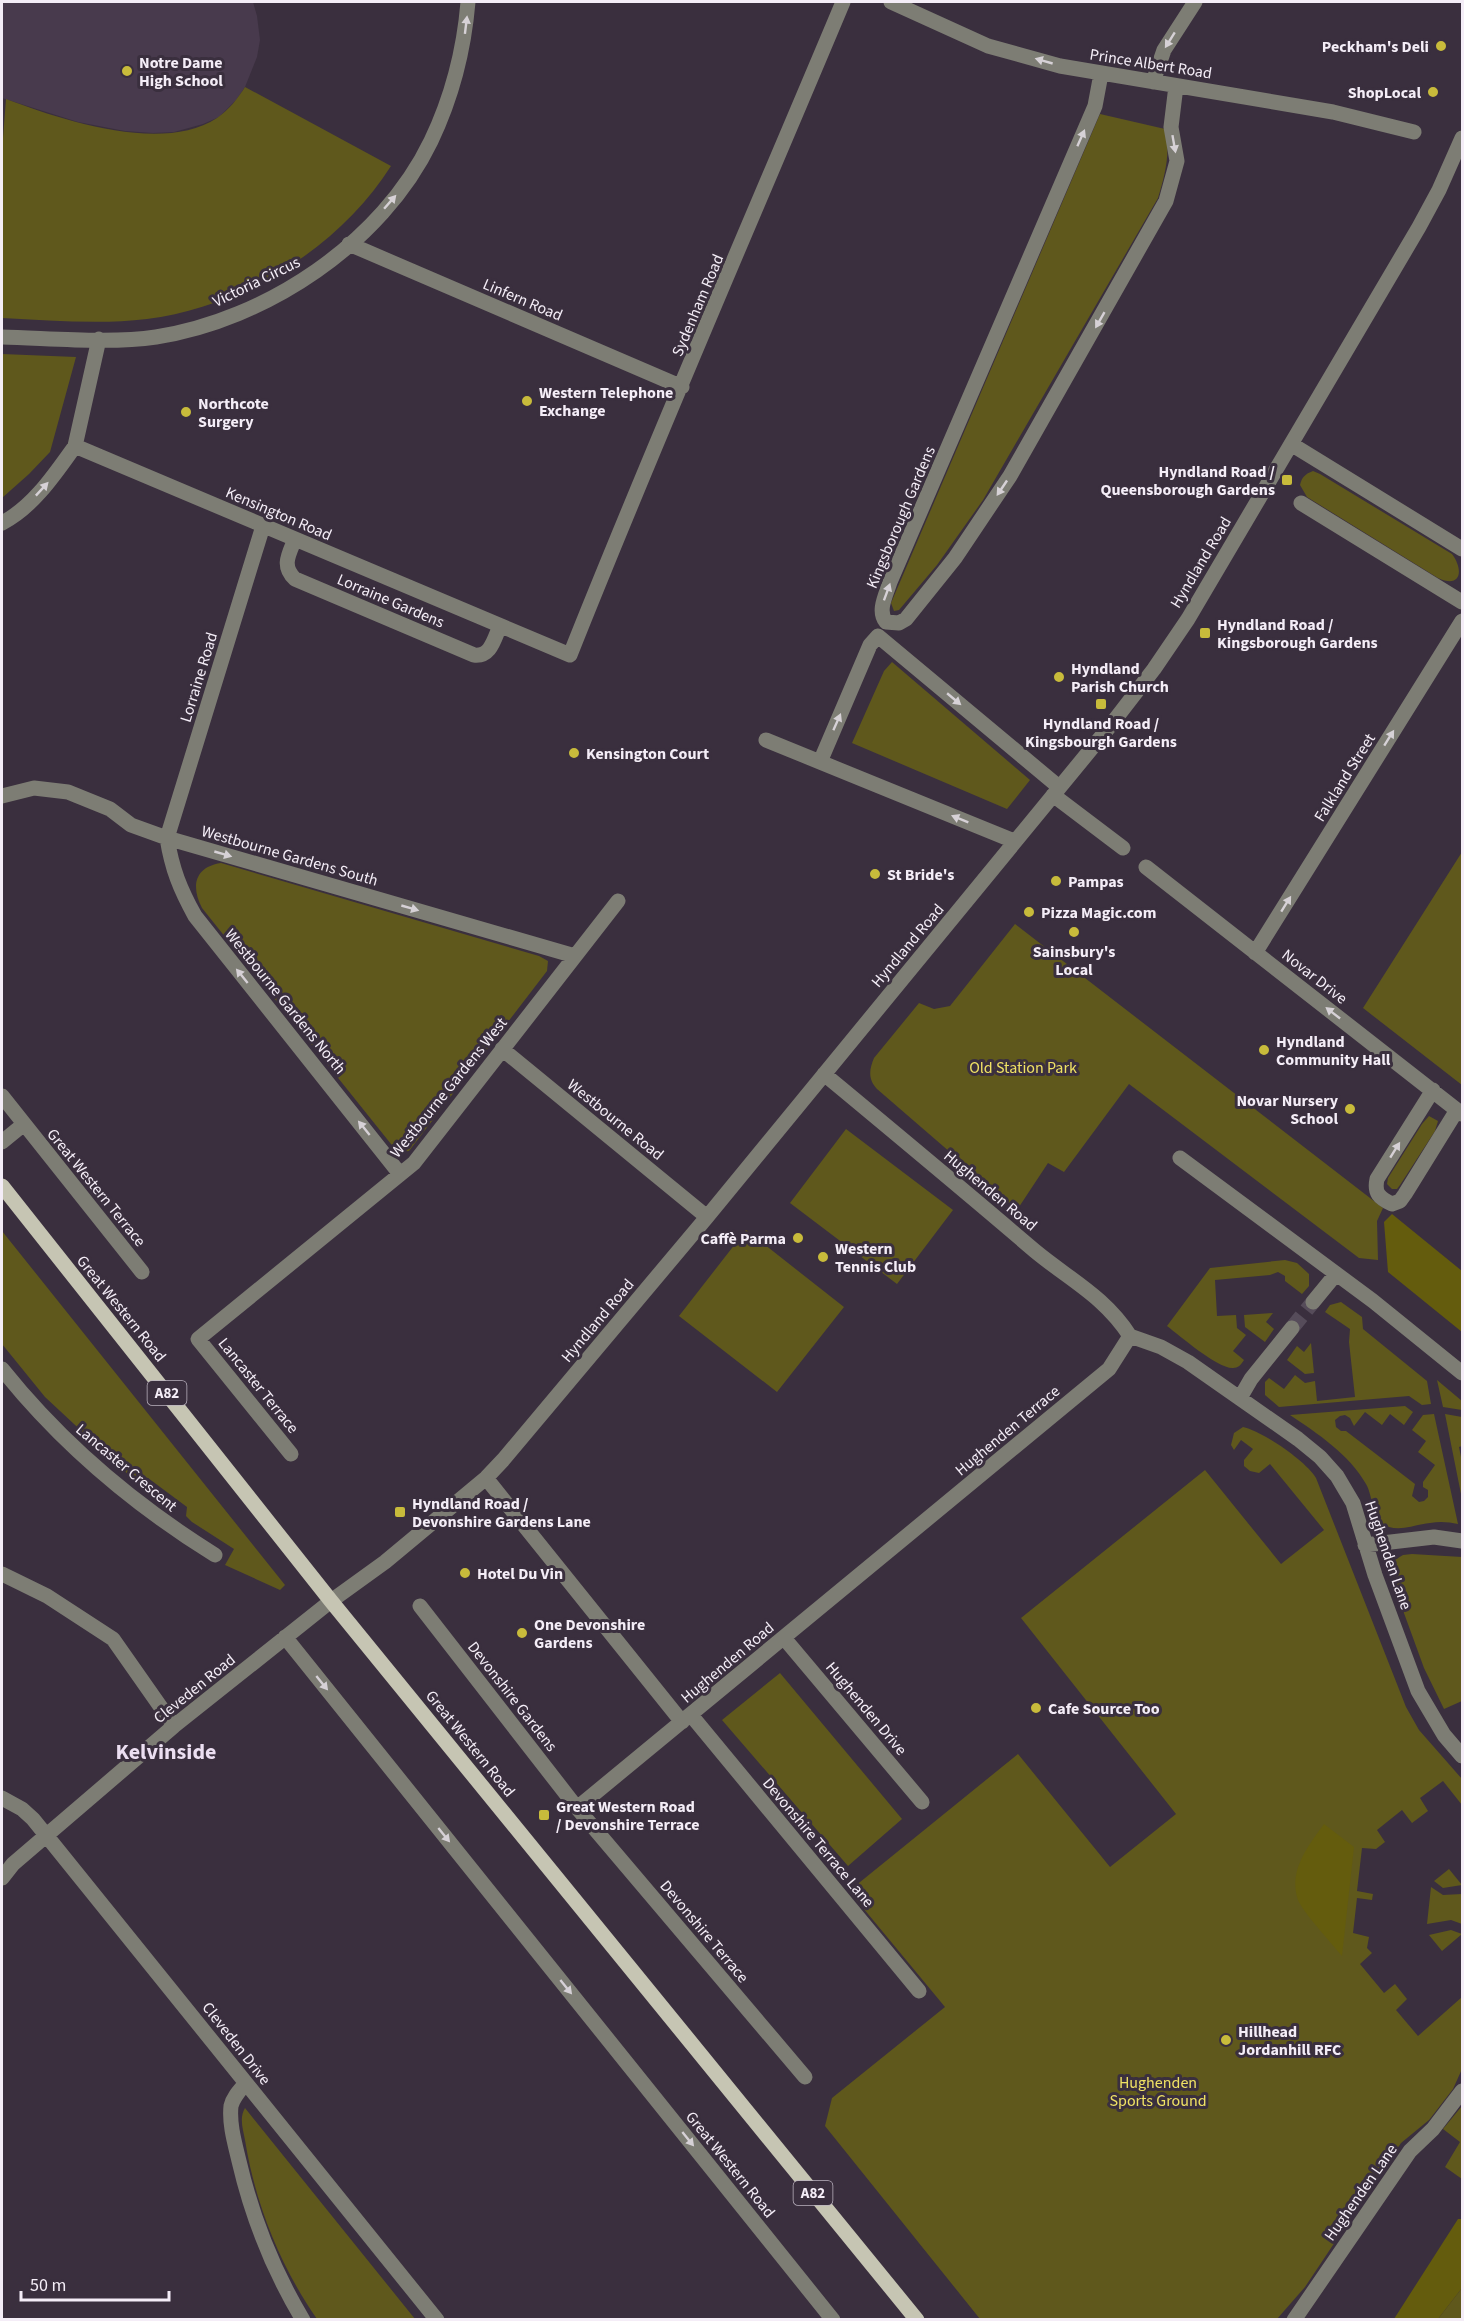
<svg xmlns="http://www.w3.org/2000/svg" width="1464" height="2321" font-family="'Source Sans 3',sans-serif">
  <rect width="100%" height="100%" fill="#3a2f3e"/>
  <path fill="#483a4d" d="M2,2H253L257,16L260,40L257,57L245,87L236,100L219,117L203,124L174,132L153,133L125,131L78,122L2,98Z"/>
  <path fill="#5f581c" d="M245,87L391,166C339,248 243,307 147,319C99,325 49,320 2,318V151L6,99C62,120 162,154 217,118C229,110 238,98 245,87Z
    M1100,114L1165,129C1171,152 1165,175 1158,198L983,500L937,565L899,610L894,611L891,603Z
    M2,354L76,357L50,452L29,474L2,498Z
    M1313,471L1320,474L1452,554C1464,570 1461,589 1438,578L1307,497L1300,485C1302,477 1305,474 1313,471Z
    M892,662L1030,780L1007,809L852,743L884,671Z
    M1462,852V1085L1363,1008Z
    M221,863L539,956L548,961L547,971L409,1151L400,1152L395,1149L202,908C191,887 194,867 221,863Z
    M1015,924L1383,1208L1377,1221L1378,1260L1359,1258L1129,1084L1064,1172L1048,1163L1017,1210L877,1089C868,1079 869,1070 874,1058L919,1003L934,1009L950,1006Z
    M1429,1116L1438,1121L1435,1131L1400,1185L1397,1189H1392L1387,1184L1388,1178L1422,1124Z
    M846,1129L953,1210L897,1284L790,1203Z
    M746,1230L844,1307L777,1392L679,1316Z
    M2,1231L285,1585L280,1590L225,1565L234,1549L192,1522L186,1516L187,1507L148,1478H132L45,1397L2,1344Z
    M1285,1260L1297,1263L1309,1274V1286L1302,1294L1285,1281V1276L1278,1272L1270,1275L1215,1280L1217,1316L1236,1315L1237,1328L1246,1335L1233,1351L1244,1360C1241,1365 1238,1368 1233,1368C1218,1369 1180,1336 1167,1326L1210,1268Z
    M1341,1302L1362,1317L1363,1329L1427,1381L1431,1404L1422,1405L1409,1396L1279,1407L1265,1395V1382L1269,1378L1284,1389L1295,1375L1305,1383L1315,1381L1317,1401L1355,1397L1349,1342L1350,1329L1325,1312L1330,1305Z
    M1273,1313L1266,1322L1274,1329L1265,1342L1245,1327L1244,1315Z
    M1311,1343L1314,1373L1305,1374L1287,1360L1297,1346L1304,1352Z
    M1437,1380L1462,1401V1410L1443,1407Z
    M1405,1406L1413,1412L1404,1425L1390,1414L1382,1425L1365,1412L1354,1426L1350,1418L1345,1415L1340,1416L1335,1420L1336,1427L1341,1431H1346L1415,1484L1412,1496L1419,1502L1424,1501L1428,1497V1490L1423,1487V1482L1435,1465L1418,1452L1426,1441L1412,1430L1423,1415L1434,1414L1458,1524C1449,1522 1440,1521 1430,1523C1417,1524 1403,1531 1389,1527C1371,1521 1374,1498 1366,1484C1350,1455 1317,1433 1290,1415Z
    M1445,1414L1462,1417V1446L1459,1447L1462,1462V1499Z
    M1243,1427C1262,1431 1306,1461 1316,1478L1406,1707L1419,1730L1462,1779V1805L1443,1781L1420,1798L1428,1811L1412,1823L1402,1810L1377,1830L1385,1842L1376,1849L1362,1848L1357,1891L1373,1894L1372,1900L1357,1898L1353,1933L1369,1937L1367,1948L1372,1953L1360,1964L1384,1993L1395,1984L1407,1999L1396,2010L1418,2036L1462,1997V2069L1453,2089L1429,2120L1401,2143L1305,2287L1277,2319H980L825,2126L832,2098L945,2007L849,1891L1018,1754L1110,1867L1176,1814L1021,1618L1205,1470L1281,1564L1324,1530L1270,1464L1259,1473L1250,1471L1244,1466V1460L1253,1449L1241,1440L1234,1450L1231,1445L1234,1433Z
    M1412,1554L1462,1557V1701L1444,1709L1424,1668L1389,1572L1393,1561L1403,1555Z
    M780,1673L902,1819L848,1866L722,1720Z
    M1449,1869L1462,1885L1443,1888L1434,1881Z
    M1431,1887L1443,1895L1462,1894V1924L1451,1920L1427,1924Z
    M1451,1930L1462,1934L1442,1951L1429,1935Z
    M1462,2106V2179L1445,2167L1460,2142L1443,2129Z
    M245,2108L415,2319H317C280,2266 255,2203 245,2140C243,2129 239,2118 245,2108Z
    M1462,2288V2319H1438Z"/>
  <path fill="#645c0d" d="M1392,1214L1462,1271V1332L1388,1272L1384,1222Z
    M1324,1824L1354,1847L1342,1956C1333,1945 1302,1911 1298,1900C1288,1871 1308,1846 1324,1824Z
    M1458,2219H1462V2288L1438,2319H1394Z"/>
  <g fill="none" stroke-linecap="round" stroke-linejoin="round">
    <path stroke="#564c5a" stroke-width="15" stroke-dasharray="15 8" stroke-linecap="butt" d="M1292,1328L1313,1302"/>
    <path stroke="#7d7d74" stroke-width="15" d="M891,2L988,46L1060,66L1333,112L1414,132
      M1101,74L1095,106L890,582C886,595 877,611 886,622L899,623L906,619L955,558L1010,476L1166,201L1177,161L1171,127L1176,86
      M1153,82L1164,50L1195,2
      M349,244L682,387
      M2,337C48,338 110,344 156,337C266,320 382,243 431,141C452,97 464,50 468,2
      M99,339L75,446L570,655C657,436 752,219 843,2
      M1291,444L1462,549
      M1301,503L1462,602
      M2,523C33,507 55,474 75,446
      M263,526L167,838C172,869 180,889 195,916L400,1174
      M295,539C289,554 281,566 295,579L474,655C491,657 494,639 500,626
      M766,740L820,762
      M1053,795L1123,848
      M2,796L34,788L68,792L110,809L131,825L167,838L575,956
      M1014,841L820,762L870,645L878,636L1059,787
      M1146,867L1462,1114
      M1255,953L1462,621
      M502,1049L707,1217
      M824,1074C895,1133 965,1191 1035,1251C1070,1280 1104,1296 1130,1336
      M1433,1090L1377,1179C1374,1193 1379,1198 1392,1204L1400,1201L1405,1194L1457,1110
      M2,1096L142,1272
      M2,1142L24,1124
      M1180,1158L1373,1301L1462,1373
      M1313,1302L1336,1274
      M1130,1336L1161,1347L1188,1362L1298,1439L1320,1457L1337,1476L1353,1503L1375,1575L1418,1691L1444,1735L1462,1756
      M2,1369C62,1444 133,1504 215,1555
      M1240,1398L1251,1379L1292,1328
      M291,1454L198,1339L414,1163L618,901
      M486,1478L682,1722
      M1365,1545L1434,1537L1462,1541
      M2,1574L47,1596L113,1639L174,1726
      M420,1606L577,1808L805,2077
      M285,1637L833,2320
      M784,1638L922,1802
      M691,1715L919,1991
      M2,1798L22,1809L33,1819L437,2320
      M577,1808L1109,1369L1130,1336
      M2,1878L13,1864L174,1726L331,1601L385,1562L486,1478L503,1460L707,1217L1110,726L1154,669L1188,619L1419,227L1439,190L1462,138
      M246,2083C240,2090 233,2097 231,2106C229,2124 235,2144 239,2161C252,2217 273,2270 303,2320
      M1294,2320L1410,2151L1433,2129L1462,2091"/>
    <path stroke="#c6c5b3" stroke-width="15" d="M2,1186L331,1601L917,2320"/>
  </g>
  <defs><path id="oneway-solid" d="M-6-.8H1V-3.2L6.5 0L1 3.2V.8H-6Z" transform="scale(1.5)"/></defs>
  <g fill="#d6d1d6">
    <use href="#oneway-solid" transform="translate(466 25) rotate(-83)"/>
    <use href="#oneway-solid" transform="translate(1170 40) rotate(122)"/>
    <use href="#oneway-solid" transform="translate(1044 61) rotate(-164)"/>
    <use href="#oneway-solid" transform="translate(1081 138) rotate(-66)"/>
    <use href="#oneway-solid" transform="translate(1174 144) rotate(80)"/>
    <use href="#oneway-solid" transform="translate(390 202) rotate(-49)"/>
    <use href="#oneway-solid" transform="translate(1100 320) rotate(120)"/>
    <use href="#oneway-solid" transform="translate(1002 488) rotate(124)"/>
    <use href="#oneway-solid" transform="translate(42 489) rotate(-47)"/>
    <use href="#oneway-solid" transform="translate(887 592) rotate(-70)"/>
    <use href="#oneway-solid" transform="translate(954 699) rotate(40)"/>
    <use href="#oneway-solid" transform="translate(837 722) rotate(-66)"/>
    <use href="#oneway-solid" transform="translate(1389 738) rotate(-58)"/>
    <use href="#oneway-solid" transform="translate(960 819) rotate(-158)"/>
    <use href="#oneway-solid" transform="translate(223 854) rotate(16)"/>
    <use href="#oneway-solid" transform="translate(1286 904) rotate(-58)"/>
    <use href="#oneway-solid" transform="translate(410 908) rotate(16)"/>
    <use href="#oneway-solid" transform="translate(242 976) rotate(-129)"/>
    <use href="#oneway-solid" transform="translate(1333 1013) rotate(-142)"/>
    <use href="#oneway-solid" transform="translate(364 1128) rotate(-129)"/>
    <use href="#oneway-solid" transform="translate(1395 1150) rotate(-58)"/>
    <use href="#oneway-solid" transform="translate(322 1683) rotate(51)"/>
    <use href="#oneway-solid" transform="translate(444 1835) rotate(51)"/>
    <use href="#oneway-solid" transform="translate(566 1987) rotate(51)"/>
    <use href="#oneway-solid" transform="translate(688 2139) rotate(51)"/>
  </g>
  <g fill="#c8bb3b" stroke="#3a2f3e" stroke-width="2">
    <circle cx="1441" cy="46" r="6"/>
    <circle cx="127" cy="71" r="6"/>
    <circle cx="1433" cy="92" r="6"/>
    <circle cx="527" cy="401" r="6"/>
    <circle cx="186" cy="412" r="6"/>
    <rect x="1281" y="474" width="12" height="12" rx="3"/>
    <rect x="1199" y="627" width="12" height="12" rx="3"/>
    <circle cx="1059" cy="677" r="6"/>
    <rect x="1095" y="698" width="12" height="12" rx="3"/>
    <circle cx="574" cy="753" r="6"/>
    <circle cx="875" cy="874" r="6"/>
    <circle cx="1056" cy="881" r="6"/>
    <circle cx="1029" cy="912" r="6"/>
    <circle cx="1074" cy="932" r="6"/>
    <circle cx="1264" cy="1050" r="6"/>
    <circle cx="1350" cy="1109" r="6"/>
    <circle cx="798" cy="1238" r="6"/>
    <circle cx="823" cy="1257" r="6"/>
    <rect x="394" y="1506" width="12" height="12" rx="3"/>
    <circle cx="465" cy="1573" r="6"/>
    <circle cx="522" cy="1633" r="6"/>
    <circle cx="1036" cy="1708" r="6"/>
    <rect x="538" y="1809" width="12" height="12" rx="3"/>
    <circle cx="1226" cy="2040" r="6"/>
  </g>
  <g text-anchor="middle" stroke-width="6" stroke-linejoin="round" paint-order="stroke">
    <g fill="#3a2f3e" stroke="#bcb4c0" stroke-width="1.5">
      <rect x="147.5" y="1381" width="39" height="24" rx="4.5"/>
      <rect x="793.5" y="2181" width="39" height="24" rx="4.5"/>
    </g>
    <g font-size="15" font-weight="bold" fill="#f4edf7">
      <text x="167" y="1398">A82</text>
      <text x="813" y="2198">A82</text>
    </g>
    <g font-size="16" font-weight="bold" fill="#f4edf7" stroke="#3a2f3e" text-anchor="start">
      <text x="1429" y="52" text-anchor="end">Peckham's Deli</text>
      <text x="139" y="68">Notre Dame<tspan x="139" dy="18">High School</tspan></text>
      <text x="1421" y="98" text-anchor="end">ShopLocal</text>
      <text x="539" y="398">Western Telephone<tspan x="539" dy="18">Exchange</tspan></text>
      <text x="198" y="409">Northcote<tspan x="198" dy="18">Surgery</tspan></text>
      <text x="1275" y="477" text-anchor="end">Hyndland Road /<tspan x="1275" dy="18">Queensborough Gardens</tspan></text>
      <text x="1217" y="630">Hyndland Road /<tspan x="1217" dy="18">Kingsborough Gardens</tspan></text>
      <text x="1071" y="674">Hyndland<tspan x="1071" dy="18">Parish Church</tspan></text>
      <text x="1101" y="729" text-anchor="middle">Hyndland Road /<tspan x="1101" dy="18">Kingsbourgh Gardens</tspan></text>
      <text x="586" y="759">Kensington Court</text>
      <text x="887" y="880">St Bride's</text>
      <text x="1068" y="887">Pampas</text>
      <text x="1041" y="918">Pizza Magic.com</text>
      <text x="1074" y="957" text-anchor="middle">Sainsbury's<tspan x="1074" dy="18">Local</tspan></text>
      <text x="1276" y="1047">Hyndland<tspan x="1276" dy="18">Community Hall</tspan></text>
      <text x="1338" y="1106" text-anchor="end">Novar Nursery<tspan x="1338" dy="18">School</tspan></text>
      <text x="786" y="1244" text-anchor="end">Caffè Parma</text>
      <text x="835" y="1254">Western<tspan x="835" dy="18">Tennis Club</tspan></text>
      <text x="412" y="1509">Hyndland Road /<tspan x="412" dy="18">Devonshire Gardens Lane</tspan></text>
      <text x="477" y="1579">Hotel Du Vin</text>
      <text x="534" y="1630">One Devonshire<tspan x="534" dy="18">Gardens</tspan></text>
      <text x="1048" y="1714">Cafe Source Too</text>
      <text x="556" y="1812">Great Western Road<tspan x="556" dy="18">/ Devonshire Terrace</tspan></text>
      <text x="1238" y="2037">Hillhead<tspan x="1238" dy="18">Jordanhill RFC</tspan></text>
    </g>
    <g font-size="16" fill="#f4edf7" stroke="#3a2f3e">
      <text transform="translate(1151 63) rotate(9)" y="6">Prince Albert Road</text>
      <text transform="translate(256 281) rotate(-26)" y="6">Victoria Circus</text>
      <text transform="translate(523 299) rotate(23)" y="6">Linfern Road</text>
      <text transform="translate(697 305) rotate(-67)" y="6">Sydenham Road</text>
      <text transform="translate(279 513) rotate(23)" y="6">Kensington Road</text>
      <text transform="translate(900 517) rotate(-67)" y="6">Kingsborough Gardens</text>
      <text transform="translate(1200 562) rotate(-59)" y="6">Hyndland Road</text>
      <text transform="translate(391 600) rotate(23)" y="6">Lorraine Gardens</text>
      <text transform="translate(198 677) rotate(-73)" y="6">Lorraine Road</text>
      <text transform="translate(1344 777) rotate(-58)" y="6">Falkland Street</text>
      <text transform="translate(290 855) rotate(16)" y="6">Westbourne Gardens South</text>
      <text transform="translate(907 945) rotate(-50)" y="6">Hyndland Road</text>
      <text transform="translate(1315 976) rotate(38)" y="6">Novar Drive</text>
      <text transform="translate(286 1001) rotate(51)" y="6">Westbourne Gardens North</text>
      <text transform="translate(448 1087) rotate(-51)" y="6">Westbourne Gardens West</text>
      <text transform="translate(616 1119) rotate(39)" y="6">Westbourne Road</text>
      <text transform="translate(97 1187) rotate(51)" y="6">Great Western Terrace</text>
      <text transform="translate(991 1190) rotate(40)" y="6">Hughenden Road</text>
      <text transform="translate(122 1308) rotate(51)" y="6">Great Western Road</text>
      <text transform="translate(597 1320) rotate(-50)" y="6">Hyndland Road</text>
      <text transform="translate(259 1385) rotate(51)" y="6">Lancaster Terrace</text>
      <text transform="translate(1007 1430) rotate(-40)" y="6">Hughenden Terrace</text>
      <text transform="translate(127 1467) rotate(40)" y="6">Lancaster Crescent</text>
      <text transform="translate(1389 1555) rotate(71)" y="6">Hughenden Lane</text>
      <text transform="translate(727 1662) rotate(-40)" y="6">Hughenden Road</text>
      <text transform="translate(194 1688) rotate(-39)" y="6">Cleveden Road</text>
      <text transform="translate(513 1696) rotate(52)" y="6">Devonshire Gardens</text>
      <text transform="translate(867 1708) rotate(50)" y="6">Hughenden Drive</text>
      <text transform="translate(471 1743) rotate(51)" y="6">Great Western Road</text>
      <text transform="translate(819 1842) rotate(50)" y="6">Devonshire Terrace Lane</text>
      <text transform="translate(705 1931) rotate(50)" y="6">Devonshire Terrace</text>
      <text transform="translate(237 2043) rotate(52)" y="6">Cleveden Drive</text>
      <text transform="translate(731 2164) rotate(51)" y="6">Great Western Road</text>
      <text transform="translate(1360 2192) rotate(-55)" y="6">Hughenden Lane</text>
    </g>
    <g font-size="16" fill="#f0e264" stroke="#3a2f3e">
      <text x="1023" y="1073">Old Station Park</text>
      <text x="1158" y="2088">Hughenden<tspan x="1158" dy="18">Sports Ground</tspan></text>
    </g>
    <g font-size="22" font-weight="bold" fill="#ecdff2" stroke="#3a2f3e">
      <text x="166" y="1759">Kelvinside</text>
    </g>
  </g>
  <rect width="1464" height="2321" fill="none" stroke="#f4edf7" stroke-width="6"/>
  <path d="M21 2291v9h148v-9" fill="none" stroke="#f4edf7" stroke-width="3"/>
  <text x="30" y="2291" font-size="18" fill="#f4edf7" stroke="#3a2f3e" stroke-width="4.5" paint-order="stroke">50 m</text>
</svg>
